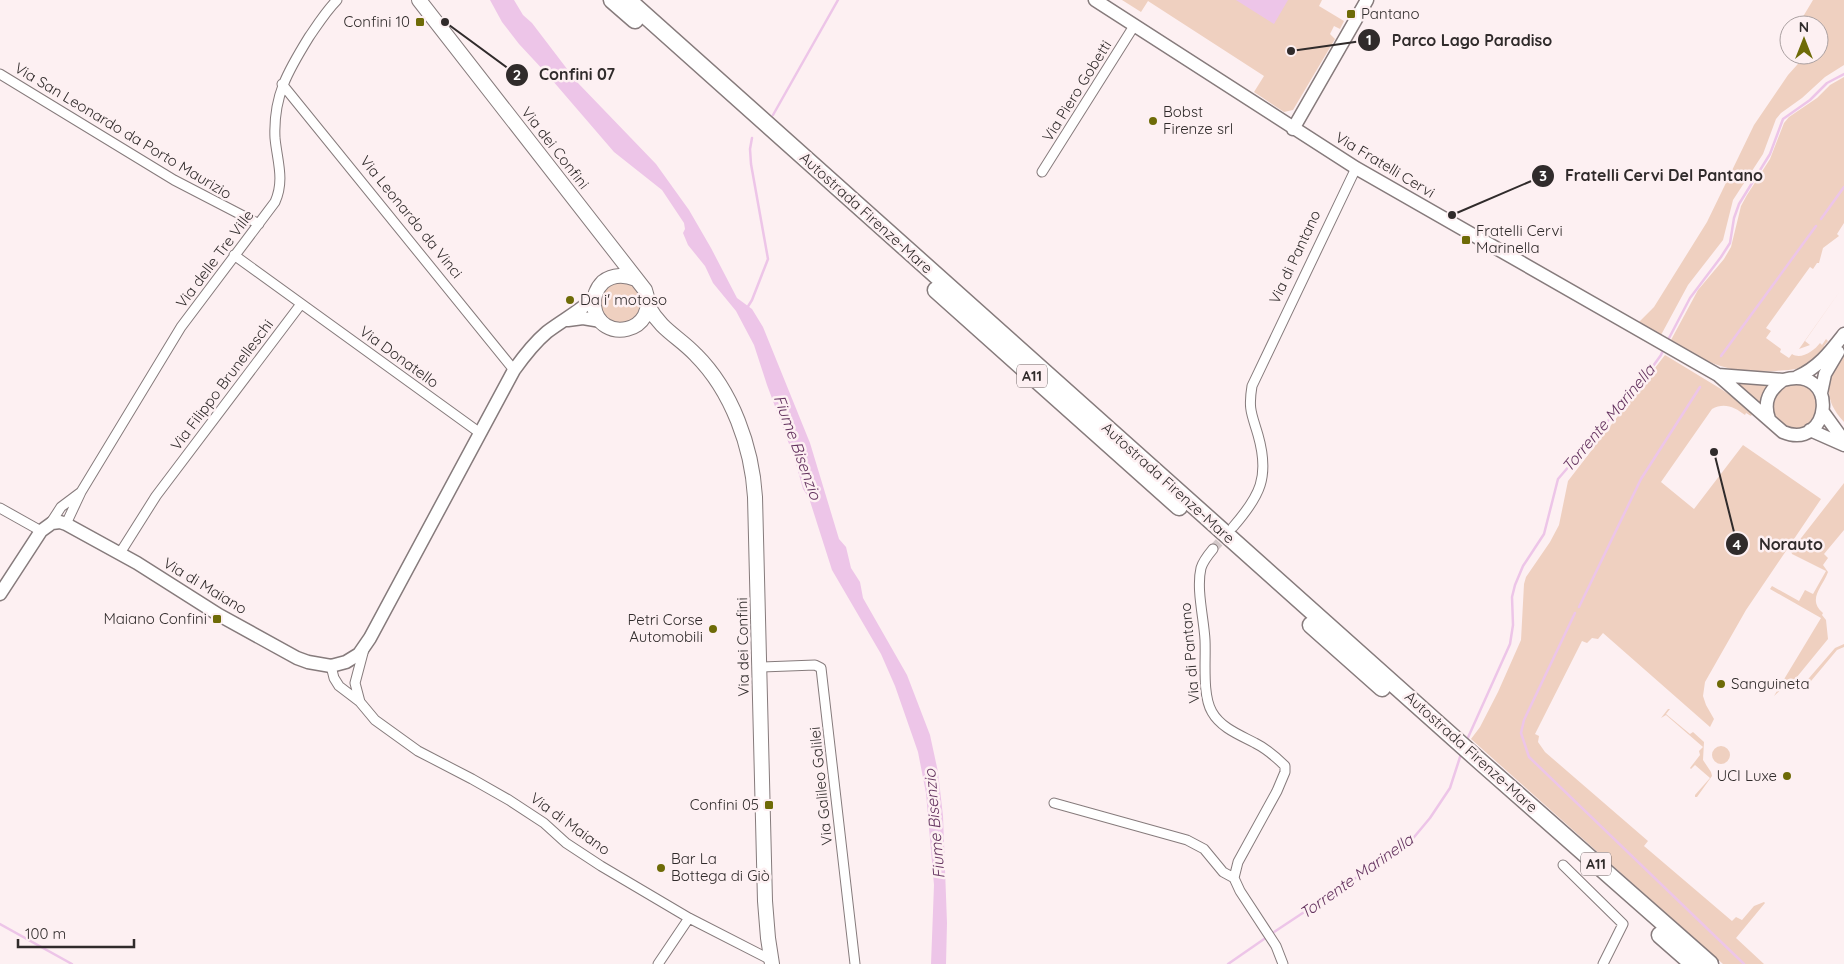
<svg xmlns="http://www.w3.org/2000/svg" width="1844" height="964" font-family="Quicksand,sans-serif">
  <rect width="100%" height="100%" fill="#fdf0f2"/>
  <path fill="#efd0c0" d="M1122,0H1322L1319,6L1344,21L1340,29L1334,26L1330,34L1335,39L1293,110L1284,112L1254,92L1264,76L1148,1L1141,12Z
    M1813,0H1844V65L1825,77L1802,98L1781,113L1776,119L1763,154L1733,200L1723,240L1688,285L1661,335L1639,322L1654,307L1707,222L1754,125L1788,75L1805,56L1819,55V25H1798Z
    M1844,77V223L1837,234L1839,236L1823,248L1819,263H1817L1813,269L1810,267L1766,328L1771,331L1766,338L1781,349L1780,352L1789,358L1792,354C1801,360 1814,351 1820,343L1822,345L1826,339L1828,341L1824,346L1827,349C1820,354 1813,362 1806,366C1797,370 1785,370 1776,371C1730,374 1709,365 1671,340L1698,290L1724,259L1731,247L1741,206L1747,195L1770,159L1784,123L1789,117L1817,98L1830,85Z
    M600 303a21 21 0 1 1 42 0a21 21 0 1 1-42 0Z
    M1840,291L1805,341L1810,345L1799,349Z
    M1844,352V422C1821,397 1827,379 1844,352Z
    M1665,355L1721,389L1754,411L1751,416L1746,413L1745,415C1735,407 1724,402 1712,409L1661,482L1694,509L1743,445L1821,499L1746,610L1705,682L1703,696L1706,705L1714,719L1710,727L1603,633L1598,639L1592,638L1587,643L1582,641L1535,734L1539,736L1538,742L1545,752L1648,841L1644,846L1732,921L1736,917L1742,920L1754,906L1764,902L1765,903L1736,938L1764,964H1723L1471,739L1480,727L1498,692L1521,640L1524,584L1526,577L1550,542L1559,525L1568,481Z
    M1728,382L1768,384L1760,402Z
    M1772 406a23 23 0 1 1 46 0a23 23 0 1 1-46 0Z
    M1844,483V530L1824,554L1828,558L1823,565L1828,572C1822,588 1807,599 1823,613L1822,615L1826,620L1828,639L1792,683L1786,685L1774,696L1821,618L1770,589L1772,586L1799,601L1805,590L1813,594L1826,571L1792,554L1791,551Z
    M1844,644V647L1837,650L1806,687L1803,685L1835,648Z
    M1668,709H1670L1666,714L1690,734L1693,732L1704,742L1703,760L1711,772L1712,776L1697,797H1695V795L1710,778L1695,765L1691,769L1690,768L1700,755L1699,751L1703,747L1666,715L1661,718Z
    M1712 755a9 9 0 1 1 18 0a9 9 0 1 1-18 0Z"/>
  <path fill="#edc5e8" d="M490,0H514L523,15L532,23L577,82L656,164L689,210L711,248L737,298L752,309L763,327L810,443L839,539L846,547L851,568L860,582L863,598L907,675L930,735L938,772L943,816L947,923L946,964H931L934,885L926,793L918,752L895,686L881,654L832,570L809,498L803,489L795,460L767,385L754,345L736,311L713,283L705,266L688,245L683,233L685,229L684,223L662,190L614,152L546,73L519,44L502,22Z
    M1236,0H1288L1274,24Z"/>
  <g fill="none" stroke-linecap="round" stroke-linejoin="round">
    <path stroke="#edc5e8" stroke-width="2.5" d="M773,115L838,0
      M1821,219L1844,187
      M747,308L752,300L768,259L751,164L750,149L752,138
      M1668,340L1690,298L1721,257L1730,243L1734,218L1739,204L1770,154L1783,119L1810,100L1827,83L1844,74
      M1721,356L1816,226
      M1579,607L1641,479L1700,387
      M1575,613L1524,720L1521,733L1529,757L1744,964
      M1466,742L1510,644L1513,625L1512,597L1515,585L1523,566L1544,534L1558,479L1643,380L1661,355L1664,348
      M0,924L72,964
      M1271,934L1410,842L1430,818L1450,788L1461,754
      M1228,964L1267,937"/>
    <path stroke="#d4c9ca" stroke-width="9" stroke-dasharray="9 4.5" stroke-linecap="butt" d="M1213,549L1228,533"/>
    <defs>
      <path id="street" d="M0,74L174,180L259,224
        M282,84L514,370
        M1042,172L1134,26
        M234,255L480,433
        M0,508L41,531
        M50,524L61,507L81,492
        M66,524L81,492L181,327L275,202C285,180 277,160 275,138C273,96 288,71 309,37C318,24 326,11 337,0
        M1233,527C1260,496 1270,477 1258,435C1252,414 1248,410 1252,386L1356,168
        M1213,549C1208,555 1203,561 1201,568C1196,589 1204,619 1205,640C1206,661 1202,695 1212,712C1221,728 1240,735 1255,743C1265,748 1276,757 1285,766V772L1277,791L1238,862L1234,878L1240,891L1276,946L1283,964
        M120,553L156,496L301,304
        M331,666L334,678L339,686L360,702L375,720L418,751L472,779L509,800L544,823L566,843L601,866L689,918L771,960
        M759,667L815,665L821,668L855,964
        M360,702L355,683L364,649
        M1054,803L1187,840L1204,849L1223,872L1234,878
        M1563,865L1623,924L1603,964
        M658,964L689,918"/>
      <path id="secondary" d="M1095,0L1356,168L1718,375L1783,432C1831,452 1841,364 1783,380L1718,375
        M1293,129L1367,0
        M568,320L583,318L601,321
        M1797,377C1819,367 1830,352 1844,334
        M1821,393L1825,374L1838,352
        M1823,412L1844,441
        M1769,419C1763,402 1769,390 1783,380
        M1810,430L1844,445
        M0,594L41,531L52,523L60,522L66,524L137,563L219,615L297,658L308,662L331,666L346,662L359,654L370,638L514,370C524,356 534,343 547,332C563,320 580,311 594,298"/>
      <path id="primary" d="M419,0L645,290C661,333 599,345 594,306C593,297 597,288 603,282C613,274 626,275 636,279
        M648,306C662,331 678,336 696,355C732,391 752,447 755,497L765,901L768,938L772,964"/>
      <path id="highway" d="M612,0L635,20
        M628,0L1483,764L1710,964
        M936,290L1179,507
        M1311,625L1382,688
        M1660,935L1693,964"/>
    </defs>
    <use href="#street" stroke="#867b7c" stroke-width="11"/>
    <use href="#secondary" stroke="#867b7c" stroke-width="15"/>
    <use href="#primary" stroke="#867b7c" stroke-width="16"/>
    <use href="#highway" stroke="#867b7c" stroke-width="19"/>
    <use href="#street" stroke="#fff" stroke-width="9"/>
    <use href="#secondary" stroke="#fff" stroke-width="12"/>
    <use href="#primary" stroke="#fff" stroke-width="14"/>
    <use href="#highway" stroke="#fff" stroke-width="16"/>
  </g>
  <g fill="#6e6b07" stroke="#fdf0f2" stroke-width="2">
    <rect x="1346" y="9" width="10" height="10" rx="2.5"/>
    <rect x="415" y="17" width="10" height="10" rx="2.5"/>
    <circle cx="1153" cy="121" r="5"/>
    <rect x="1461" y="235" width="10" height="10" rx="2.5"/>
    <circle cx="570" cy="300" r="5"/>
    <rect x="212" y="614" width="10" height="10" rx="2.5"/>
    <circle cx="713" cy="629" r="5"/>
    <circle cx="1721" cy="684" r="5"/>
    <circle cx="1787" cy="776" r="5"/>
    <rect x="764" y="800" width="10" height="10" rx="2.5"/>
    <circle cx="661" cy="868" r="5"/>
  </g>
  <g text-anchor="middle" stroke-width="5" stroke-linejoin="round" paint-order="stroke">
    <g fill="#fdf0f2" stroke="#6e6667" stroke-width="1">
      <rect x="1017" y="364.5" width="30" height="23" rx="4"/>
      <rect x="1581" y="852.5" width="30" height="23" rx="4"/>
    </g>
    <g font-size="14" font-weight="bold" fill="#302b2b">
      <text x="1032" y="381">A11</text>
      <text x="1596" y="869">A11</text>
    </g>
    <g font-size="15" fill="#302b2b" stroke="#fdf0f2" text-anchor="start">
      <text x="1361" y="19">Pantano</text>
      <text x="410" y="27" text-anchor="end">Confini 10</text>
      <text x="1163" y="117">Bobst<tspan x="1163" dy="17">Firenze srl</tspan></text>
      <text x="1476" y="236">Fratelli Cervi<tspan x="1476" dy="17">Marinella</tspan></text>
      <text x="580" y="305">Da i' motoso</text>
      <text x="207" y="624" text-anchor="end">Maiano Confini</text>
      <text x="703" y="625" text-anchor="end">Petri Corse<tspan x="703" dy="17">Automobili</tspan></text>
      <text x="1731" y="689">Sanguineta</text>
      <text x="1777" y="781" text-anchor="end">UCI Luxe</text>
      <text x="759" y="810" text-anchor="end">Confini 05</text>
      <text x="671" y="864">Bar La<tspan x="671" dy="17">Bottega di Giò</tspan></text>
    </g>
    <g font-size="15" fill="#302b2b" stroke="#fdf0f2">
      <text transform="translate(1077 91) rotate(-58)" y="5">Via Piero Gobetti</text>
      <text transform="translate(123 131) rotate(31)" y="5">Via San Leonardo da Porto Maurizio</text>
      <text transform="translate(555 148) rotate(52)" y="5">Via dei Confini</text>
      <text transform="translate(1385 165) rotate(31)" y="5">Via Fratelli Cervi</text>
      <text transform="translate(866 213) rotate(42)" y="5">Autostrada Firenze-Mare</text>
      <text transform="translate(411 217) rotate(51)" y="5">Via Leonardo da Vinci</text>
      <text transform="translate(1295 257) rotate(-65)" y="5">Via di Pantano</text>
      <text transform="translate(215 259) rotate(-53)" y="5">Via delle Tre Ville</text>
      <text transform="translate(399 357) rotate(36)" y="5">Via Donatello</text>
      <text transform="translate(222 385) rotate(-53)" y="5">Via Filippo Brunelleschi</text>
      <text transform="translate(1168 483) rotate(42)" y="5">Autostrada Firenze-Mare</text>
      <text transform="translate(205 586) rotate(31)" y="5">Via di Maiano</text>
      <text transform="translate(743 647) rotate(-91)" y="5">Via dei Confini</text>
      <text transform="translate(1190 653) rotate(-95)" y="5">Via di Pantano</text>
      <text transform="translate(1471 752) rotate(42)" y="5">Autostrada Firenze-Mare</text>
      <text transform="translate(821 786) rotate(-96)" y="5">Via Galileo Galilei</text>
      <text transform="translate(570 824) rotate(36)" y="5">Via di Maiano</text>
    </g>
    <g font-size="16" font-style="italic" fill="#653460" stroke="#fdf0f2">
      <text transform="translate(1608 418) rotate(-50)" y="6">Torrente Marinella</text>
      <text transform="translate(798 447) rotate(70)" y="6">Fiume Bisenzio</text>
      <text transform="translate(934 824) rotate(-95)" y="6">Fiume Bisenzio</text>
      <text transform="translate(1356 876) rotate(-35)" y="6">Torrente Marinella</text>
    </g>
  </g>
  <path fill="none" stroke="#302b2b" stroke-width="2" d="M1291 51L1369 40M445 22L517 75M1452 215L1543 176M1714 452L1737 544"/>
  <g fill="#302b2b" stroke="#fdf0f2" stroke-width="2">
    <circle cx="1291" cy="51" r="5"/>
    <circle cx="445" cy="22" r="5"/>
    <circle cx="1452" cy="215" r="5"/>
    <circle cx="1714" cy="452" r="5"/>
    <circle cx="1369" cy="40" r="12"/>
    <circle cx="517" cy="75" r="12"/>
    <circle cx="1543" cy="176" r="12"/>
    <circle cx="1737" cy="544" r="12"/>
  </g>
  <g font-size="15" text-anchor="middle" font-weight="bold" fill="#fff">
    <text x="1369" y="45">1</text>
    <text x="517" y="80">2</text>
    <text x="1543" y="181">3</text>
    <text x="1737" y="550">4</text>
  </g>
  <g font-size="16" text-anchor="middle" font-weight="bold" fill="#302b2b" stroke="#fdf0f2" stroke-width="5" stroke-linejoin="round" paint-order="stroke">
    <text x="1472" y="46">Parco Lago Paradiso</text>
    <text x="577" y="80">Confini 07</text>
    <text x="1664" y="181">Fratelli Cervi Del Pantano</text>
    <text x="1791" y="550">Norauto</text>
  </g>
  <g transform="translate(1804 40)"><circle r="24" fill="#fdf0f2" stroke="#aba1a2"/>
  <path d="M0-4L9 19L0 12L-9 19Z" fill="#6e6b07"/>
  <text y="-8" font-size="14" font-weight="bold" text-anchor="middle" fill="#302b2b">N</text>
  </g>
  <path d="M18 939v8h116v-8" fill="none" stroke="#302b2b" stroke-width="2.5"/>
  <text x="25" y="939" font-size="15" fill="#302b2b" stroke="#fdf0f2" stroke-width="4" paint-order="stroke">100 m</text>
</svg>
